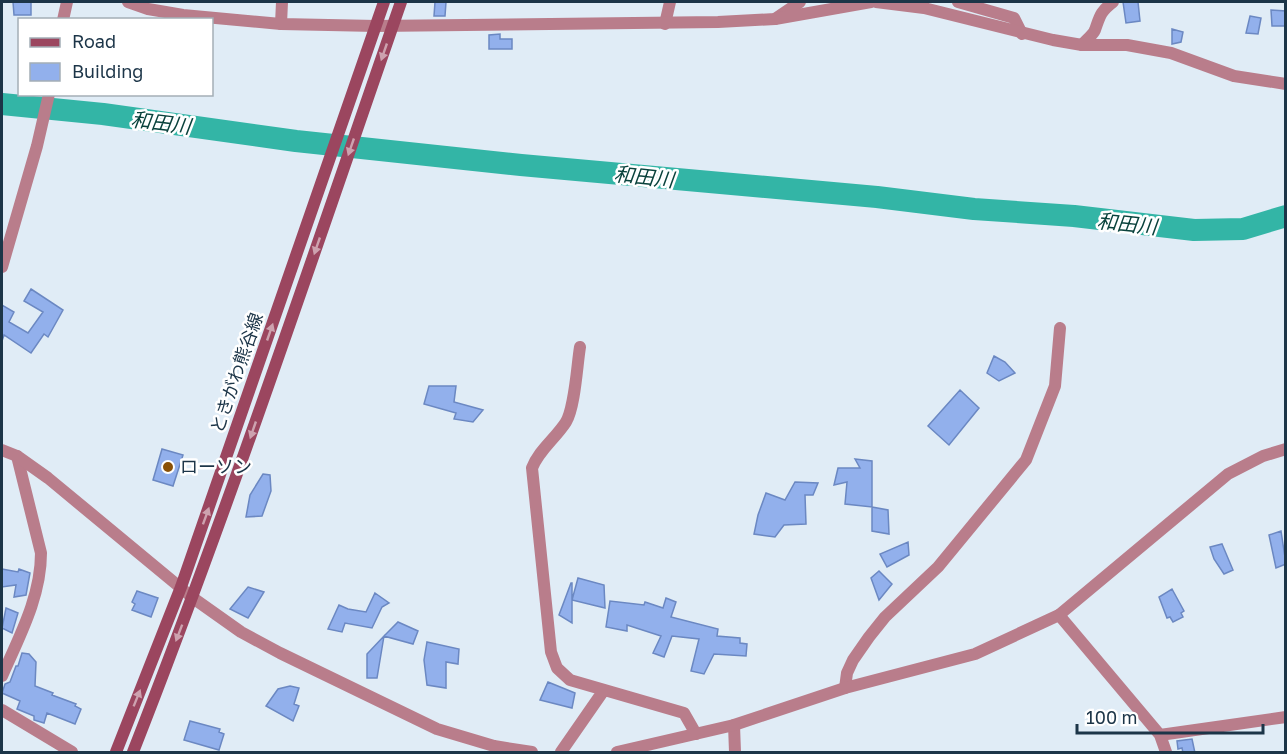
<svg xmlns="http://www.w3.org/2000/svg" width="1287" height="754" font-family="'Golos Text','Noto Sans JP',sans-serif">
  <rect width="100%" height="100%" fill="#e0ecf6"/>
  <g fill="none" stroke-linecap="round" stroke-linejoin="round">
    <path stroke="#33b5a6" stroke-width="22" d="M2,104L103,114L296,141L521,165L877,197L974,209L1074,216L1194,230L1243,229L1286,216"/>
  </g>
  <path fill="#92b0ec" stroke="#6b88c2" stroke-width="1.5" d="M13,2H31V15H14Z
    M435,2H446L445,16H434Z
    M1123,2H1138L1140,21L1126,23Z
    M1271,10L1286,11V26H1272Z
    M1250,16L1261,18L1258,34L1246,33Z
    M1172,29L1183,32L1181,42L1172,44Z
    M500,34V39H512V49H489V35Z
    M31,289L63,310L48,337L44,334L31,353L4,335L2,341V305L14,312L9,322L28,333L43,312L24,301Z
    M994,356L1005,362L1015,373L999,381L987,373Z
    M429,386H456L454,402L483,410L473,422L454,419L456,413L424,404Z
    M960,390L979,408L949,445L928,426Z
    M162,449L183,455L173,486L153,480Z
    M855,459L872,461V507L845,504L847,482L834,485L838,468H860Z
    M263,474L270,475L271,491L262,516L246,517L250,495Z
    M795,482L818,483L813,495H805L806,524L784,525L775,537L754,534L758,515L766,493L785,500Z
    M872,507L888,510L889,534L872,531Z
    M1281,531L1286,564L1276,568L1269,535Z
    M908,542L909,555L887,567L880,554Z
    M1222,544L1233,570L1224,574L1214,559L1210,547Z
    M2,569L18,572L19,569L30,573L26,595L14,597L16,585L2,587Z
    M879,571L892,584L879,600L871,578Z
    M578,578L604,585L605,608L572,600Z
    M571,583H572V623L559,615Z
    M248,587L264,592L248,618L230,609Z
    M1172,589L1184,611L1181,613L1183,617L1173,622L1170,617L1167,618L1159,597Z
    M137,591L158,598L151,617L132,610L135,604L132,602Z
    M375,593L389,603L382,607L372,628L345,623L342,632L328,629L339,605L348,609L366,612Z
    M666,598L676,602L671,617L718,629L717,636L740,638V643L747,644L746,656L714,654L704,674L691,671L699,639L672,636L664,657L653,653L661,636L627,625V631L606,627L610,601L644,605L645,602L663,608Z
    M6,608L18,613L12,633L2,628Z
    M398,622L418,631L413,644L384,636Z
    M384,636L377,678H367V654Z
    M427,642L459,649L458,664L446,662V688L427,685L424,660Z
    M22,653L29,654L36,662L35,686L53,693L52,695L76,704L75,706L81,709L75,724L47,713L44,723L34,720V716L17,709L20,701L2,693L5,684L10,682L16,666H18Z
    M548,682L575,693L572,708L540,700Z
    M290,686L299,688L294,704L299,706L293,721L266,706L278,689Z
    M190,721L220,729L219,732L224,734L219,750L184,740Z
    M1192,739L1195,753H1183L1182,748L1178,749L1177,741Z"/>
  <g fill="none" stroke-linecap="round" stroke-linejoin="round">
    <path stroke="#b97d8b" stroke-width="12" d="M958,2L1014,18L1022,34
      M775,19L800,2
      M281,24L282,2
      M665,24L670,2
      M1082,45C1086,40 1093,35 1095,30C1100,16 1100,12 1113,2
      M580,347C577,365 575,407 566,422C555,439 539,450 532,468L551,652L557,668L570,680L684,713L696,734
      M1059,615L1160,735L1166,752
      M2,676C19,637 41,597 41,553L17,456
      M845,688L847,673L853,660L869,637L885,617L938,567L1026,460L1055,386L1060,328
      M2,710L72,752
      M734,725L735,752
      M1160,735L1286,717
      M561,752L604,690"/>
    <path stroke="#b97d8b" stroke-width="12" d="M128,2L148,9L183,15L281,24L376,26L718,22L775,19L871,2
      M876,2L924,8L1053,40L1082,45H1127L1171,53L1234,76L1286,84
      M63,20L67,2
      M2,267L37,146L49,94
      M2,450L17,456L48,478L193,598L241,632L280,653L437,729L494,746L532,752
      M617,752L734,725L845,688L975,654L1059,615L1228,474L1263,456L1286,449"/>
    <path stroke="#9b465f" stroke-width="12" d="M116,752L181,587L384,2
      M133,752C230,505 314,253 401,2"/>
  </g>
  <defs><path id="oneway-solid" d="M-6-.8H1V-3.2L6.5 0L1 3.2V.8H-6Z" transform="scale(1.5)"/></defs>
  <g fill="#cda2af">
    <use href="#oneway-solid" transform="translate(384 52) rotate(109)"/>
    <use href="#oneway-solid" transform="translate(351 147) rotate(109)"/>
    <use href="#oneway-solid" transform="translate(317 246) rotate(109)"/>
    <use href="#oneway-solid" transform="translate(270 332) rotate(-71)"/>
    <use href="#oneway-solid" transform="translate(253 430) rotate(109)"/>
    <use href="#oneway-solid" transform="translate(206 516) rotate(-70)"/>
    <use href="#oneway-solid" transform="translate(179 633) rotate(111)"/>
    <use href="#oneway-solid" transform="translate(137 698) rotate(-68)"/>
  </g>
  <circle fill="#8a5107" stroke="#fff" stroke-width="2" cx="168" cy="467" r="6"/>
  <g text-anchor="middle" stroke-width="5" stroke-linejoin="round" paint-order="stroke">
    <g font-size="18" fill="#1c3548" stroke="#fff">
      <text transform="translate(237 373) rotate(-71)" y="6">ときがわ熊谷線</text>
    </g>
    <g font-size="18" fill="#1c3548" stroke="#fff" text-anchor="start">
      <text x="180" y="473">ローソン</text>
    </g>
    <g font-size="20" font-style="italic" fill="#09423c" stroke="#fff">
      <text transform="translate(161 123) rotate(7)" y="7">和田川</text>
      <text transform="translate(644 177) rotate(6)" y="7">和田川</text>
      <text transform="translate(1127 224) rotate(6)" y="7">和田川</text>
    </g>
  </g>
  <rect width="1287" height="754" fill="none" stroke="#1c3548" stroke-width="6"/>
  <rect x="18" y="18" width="195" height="78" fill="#ffffff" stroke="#a4aeb6" stroke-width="1.5"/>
  <rect x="30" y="38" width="30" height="9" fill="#9b465f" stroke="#a4aeb6" stroke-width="1.5"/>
  <text x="72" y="48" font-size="18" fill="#1c3548">Road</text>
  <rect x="30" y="63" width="30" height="18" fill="#92b0ec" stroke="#a4aeb6" stroke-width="1.5"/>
  <text x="72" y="78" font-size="18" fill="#1c3548">Building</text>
  <path d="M1077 724v9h186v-9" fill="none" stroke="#1c3548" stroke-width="3"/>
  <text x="1086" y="724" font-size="18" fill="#1c3548" stroke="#ffffff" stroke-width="4.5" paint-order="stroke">100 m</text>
</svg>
